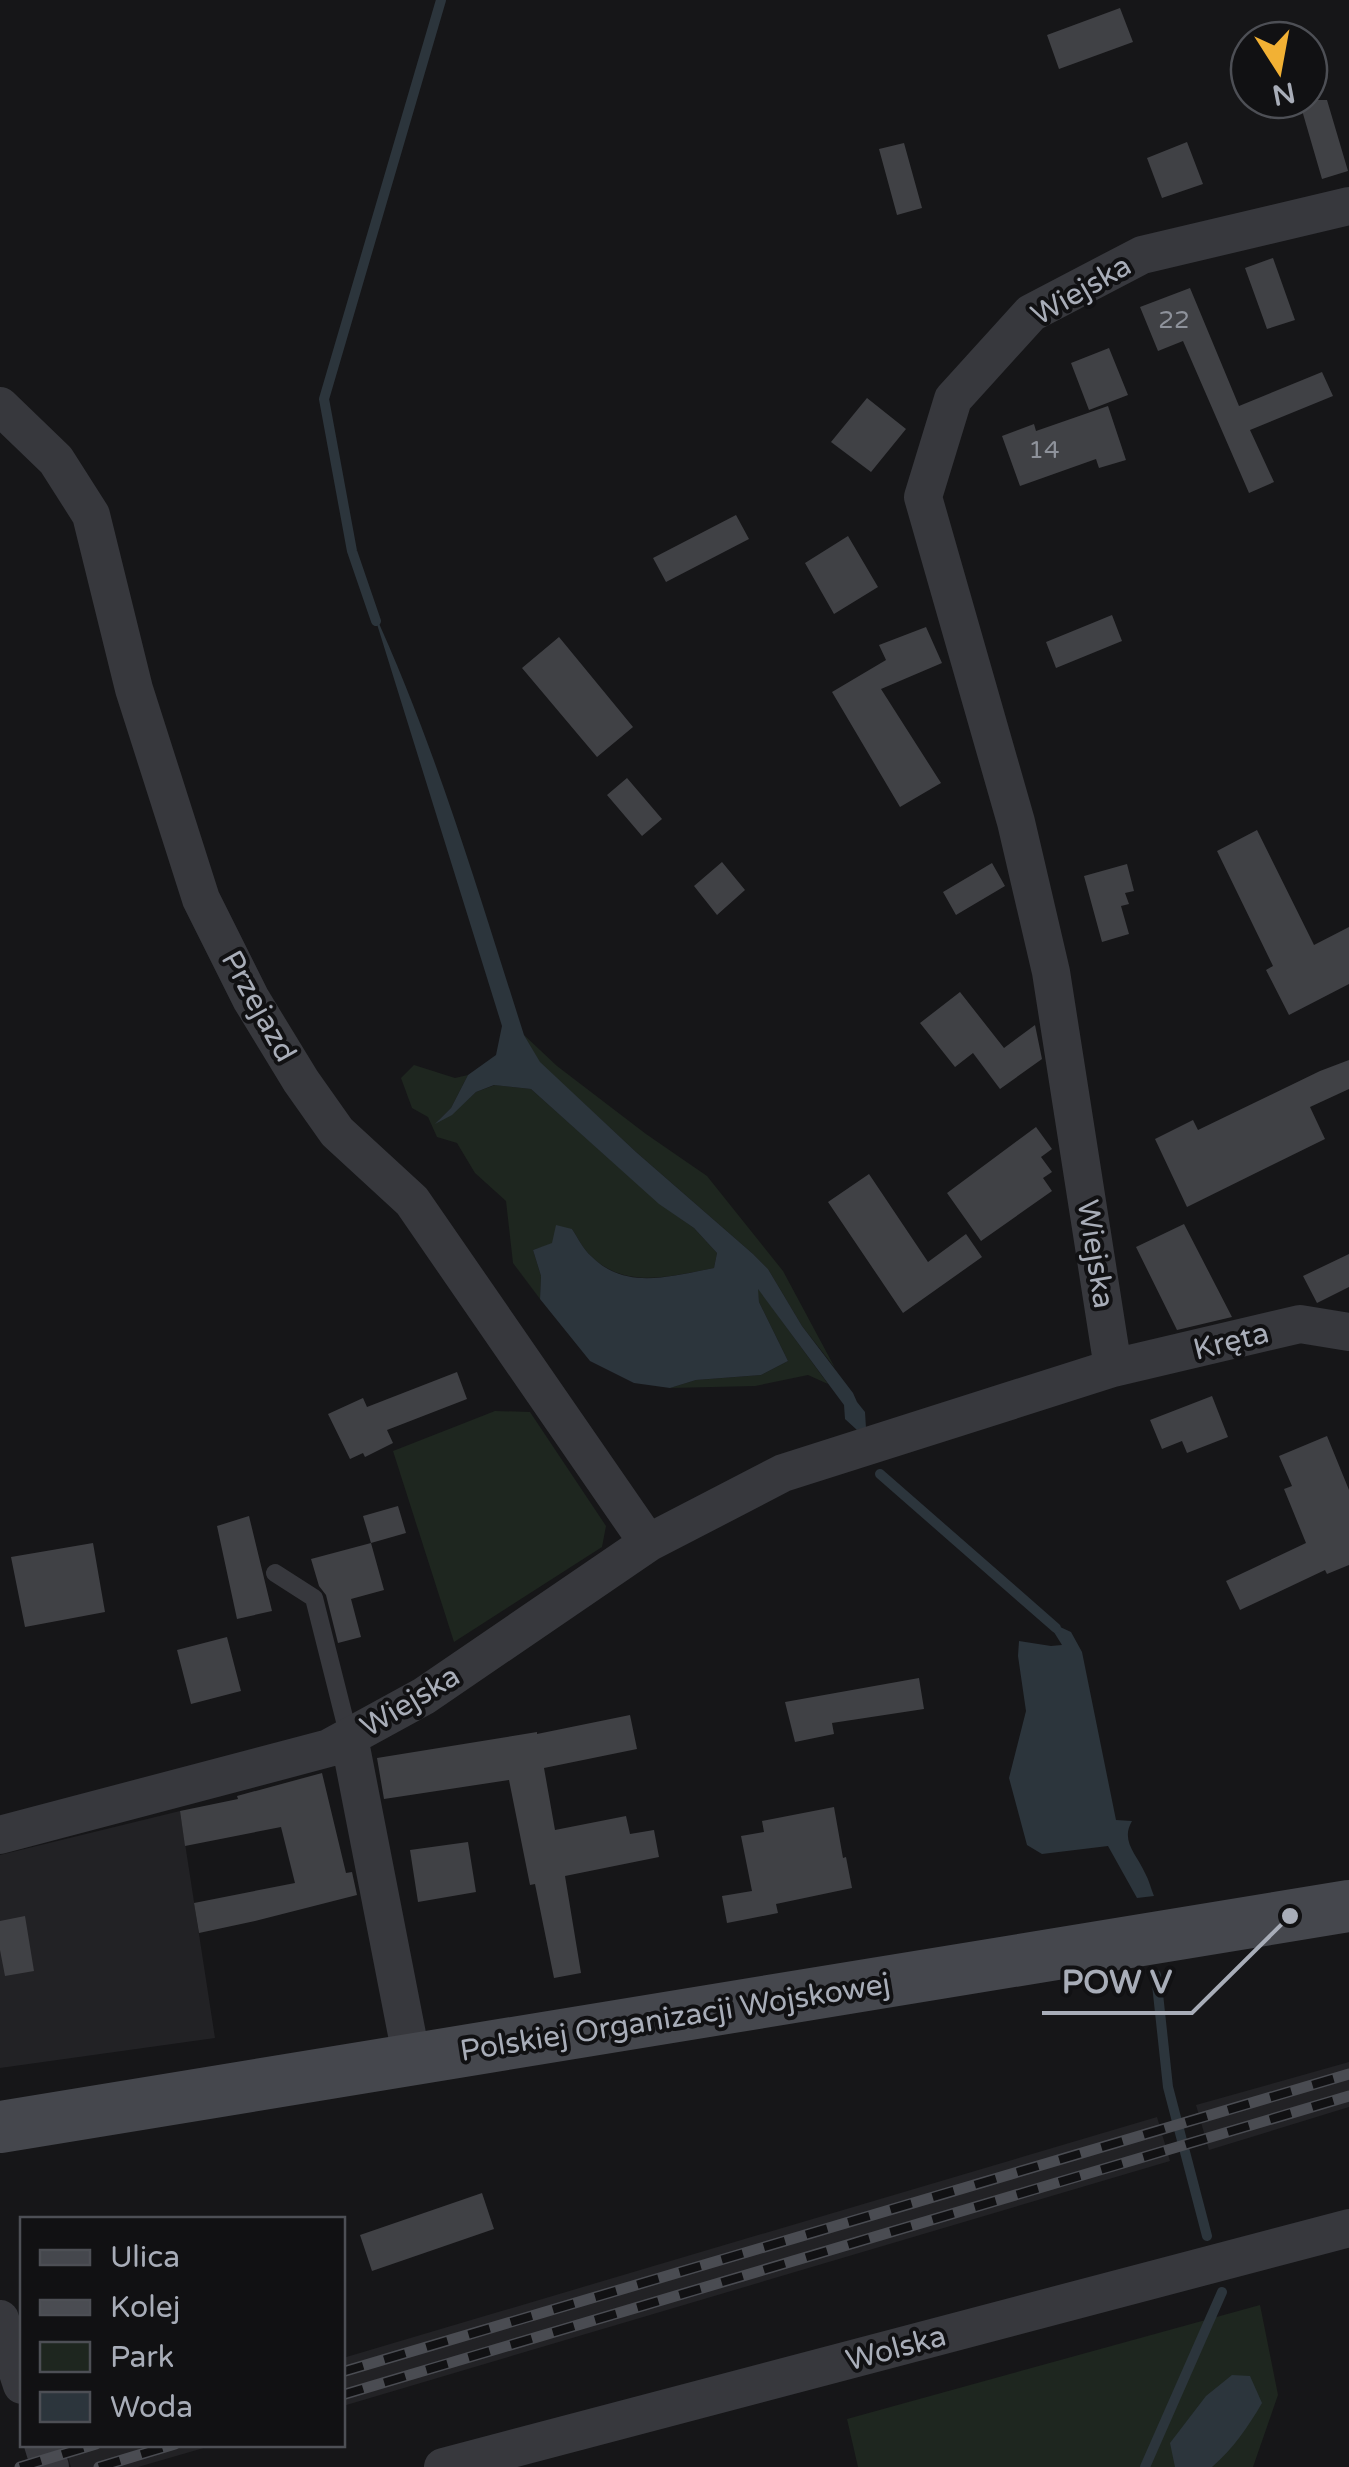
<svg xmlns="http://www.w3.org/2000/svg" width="1349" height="2467" font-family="'Varela Round',sans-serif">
  <rect width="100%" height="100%" fill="#161618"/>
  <path fill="#222225" d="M180,1811L215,2038L0,2068V1855Z
    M1349,2062V2107L1209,2150L1196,2105Z
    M1157,2117L1170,2161L343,2406V2358Z
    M64,2445V2444L214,2445L138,2467H71Z"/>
  <path fill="#1e261f" d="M524,1035L557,1066L646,1134L707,1176L783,1271L835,1368L802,1326L768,1269L753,1254L636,1152L540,1063Z
    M414,1065L455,1078L468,1075L451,1108L439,1120L452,1114L476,1092L495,1085L531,1089L659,1203L694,1228L717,1253L714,1268C672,1276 625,1290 591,1256C583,1249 578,1238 572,1229L552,1244L533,1250L541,1276L540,1299L513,1263L506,1201L475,1173L457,1143L437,1137L428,1117L412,1108L401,1078Z
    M757,1287L828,1384L808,1375L755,1386L670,1388L696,1380L761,1375L788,1361L759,1302Z
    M495,1411L530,1412L606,1526L602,1547L454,1642L393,1451Z
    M1260,2305L1278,2395L1253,2467H858L847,2419Z"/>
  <path fill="#2c353c" d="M372,608C435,745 478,891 524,1035L540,1062L636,1152L753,1254L768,1269L802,1326L853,1393L857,1402L865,1412L866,1428L857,1430L845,1419L844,1405L758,1289L759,1302L788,1361L761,1375L696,1380L670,1388L634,1383L590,1361L540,1299L541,1276L533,1250L552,1243L556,1225L572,1229C578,1238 583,1249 591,1256C625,1291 671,1276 714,1268L717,1253L694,1228L659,1204L531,1089L494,1085L476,1092L452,1115L435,1124L451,1108L468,1075L496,1055L502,1026Z
    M1047,1621L1071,1632L1082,1652L1116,1820L1132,1821C1120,1841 1137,1855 1145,1873C1149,1880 1151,1889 1154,1896L1137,1898L1108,1846L1042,1854L1027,1845L1009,1778L1026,1711L1018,1656L1019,1641L1051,1646L1062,1645Z
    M1232,2375L1250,2376L1262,2403C1248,2427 1233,2449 1212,2467H1175L1170,2443L1206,2396Z"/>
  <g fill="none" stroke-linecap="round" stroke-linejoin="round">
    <path stroke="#2c353c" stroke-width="10" d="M376,621L352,551L324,399L441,0
      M880,1474L1056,1628
      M1156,1975L1168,2087L1207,2236
      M1145,2467L1222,2292"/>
  </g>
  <path fill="#404145" d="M1120,8L1133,42L1059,69L1047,35Z
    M1299,100H1327L1348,171L1322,179Z
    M1187,142L1203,184L1162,198L1147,158Z
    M904,143L922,208L897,215L879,149Z
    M1273,258L1295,320L1267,329L1245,268Z
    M1190,288L1239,406L1322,372L1333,396L1250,430L1274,482L1249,493L1183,341L1158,351L1140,307Z
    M1109,348L1128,395L1089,410L1071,363Z
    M867,398L906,429L871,472L831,442Z
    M1108,406L1126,460L1099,468L1096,459L1020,486L1002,436L1034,424L1036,431Z
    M736,515L749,539L666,582L653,558Z
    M848,536L878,587L834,614L805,563Z
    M1112,615L1122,641L1056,668L1046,642Z
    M926,627L942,663L881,689L941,783L900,807L832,692L886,660L879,645Z
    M559,637L633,727L597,757L522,668Z
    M627,778L662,819L642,836L607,795Z
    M1257,830L1314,945L1349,927V984L1289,1015L1266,970L1273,966L1217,851Z
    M722,862L745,890L717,915L694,886Z
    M992,863L1005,886L956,915L943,892Z
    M1127,864L1134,891L1125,893L1129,904L1121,906L1129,934L1102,942L1084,876Z
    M960,992L1004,1048L1035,1025L1042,1059L1000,1089L973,1053L955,1067L920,1023Z
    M1349,1060V1089L1310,1107L1325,1139L1187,1207L1155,1139L1193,1120L1198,1130L1320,1071Z
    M1036,1127L1052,1149L1041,1157L1052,1172L1043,1178L1052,1191L981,1241L947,1193Z
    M869,1174L928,1262L966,1234L982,1257L903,1313L828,1202Z
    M1184,1224L1232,1317L1177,1330L1136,1247Z
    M1349,1254V1287L1317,1303L1303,1276Z
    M457,1372L467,1399L387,1430L393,1443L365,1457L363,1453L350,1459L328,1414L363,1398L367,1407Z
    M1212,1396L1228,1437L1187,1453L1182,1441L1162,1449L1150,1420Z
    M1327,1436L1349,1490V1565L1327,1574L1325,1570L1240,1610L1226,1581L1306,1543L1284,1489L1292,1486L1279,1456Z
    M398,1506L406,1533L371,1543L363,1516Z
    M249,1516L272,1611L237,1619L217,1526Z
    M93,1543L105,1612L25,1627L11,1557Z
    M371,1543L384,1590L351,1599L361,1637L338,1643L326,1595L319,1586L311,1559Z
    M227,1637L241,1691L191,1704L177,1650Z
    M919,1678L924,1709L832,1723L834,1734L795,1742L785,1702Z
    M630,1715L637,1749L544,1768L555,1830L626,1816L630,1834L654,1830L659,1857L565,1876L581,1973L554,1978L535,1884L530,1885L509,1780L384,1799L377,1758L537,1732V1734Z
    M322,1773L346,1873L352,1872L357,1895L255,1921L199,1933L194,1903L295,1883L281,1827L185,1846L180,1811L238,1799L237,1796Z
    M834,1807L843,1858L846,1857L852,1888L776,1904L778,1913L727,1923L722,1896L752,1891L741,1836L764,1832L762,1821Z
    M468,1842L476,1892L418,1902L410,1850Z
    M25,1916L34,1971L5,1976L0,1950V1921Z
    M482,2193L494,2229L372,2271L360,2235Z"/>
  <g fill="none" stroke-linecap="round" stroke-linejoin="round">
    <path stroke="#37383d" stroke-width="18" d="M275,1573L314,1598L349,1737"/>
    <path stroke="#37383d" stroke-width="38" d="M0,406L56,460L91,515L134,689L201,899L251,999L301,1081L337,1132L412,1201L648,1543
      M1113,1368L1051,972L1016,822L923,497L953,399L1031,313L1142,255L1349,206
      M349,1737L412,2060
      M0,1835L329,1748L424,1696L648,1543L783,1473L1113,1368L1300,1324L1349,1332
      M0,2319L22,2385
      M43,2444L50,2467
      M443,2467L1349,2228"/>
    <path stroke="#45474d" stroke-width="52" d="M0,2127L1349,1906"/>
    <defs>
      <path id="rail" d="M342,2372L1349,2074
        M342,2395L1349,2096
        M20,2467L96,2444
        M99,2467L175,2444"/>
    </defs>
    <use href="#rail" stroke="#4a4c52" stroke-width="11"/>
    <use href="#rail" stroke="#111113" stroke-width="8" stroke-dasharray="22" stroke-linecap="butt"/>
  </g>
  <g text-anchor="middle" stroke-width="8" stroke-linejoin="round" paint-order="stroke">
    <g font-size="25" fill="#8e929b">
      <text x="1174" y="328">22</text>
      <text x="1044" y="458">14</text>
    </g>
    <g font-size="30" fill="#a8adb8" stroke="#111113">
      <text transform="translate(1081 290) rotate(-30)" y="10">Wiejska</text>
      <text transform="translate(259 1006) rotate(61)" y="10">Przejazd</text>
      <text transform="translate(1096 1254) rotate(81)" y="10">Wiejska</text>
      <text transform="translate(1231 1341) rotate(-14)" y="10">Kręta</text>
      <text transform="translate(410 1701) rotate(-31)" y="10">Wiejska</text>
      <text transform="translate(675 2017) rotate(-9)" y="10">Polskiej Organizacji Wojskowej</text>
      <text transform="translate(896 2348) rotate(-15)" y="10">Wolska</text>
    </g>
  </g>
  <path fill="none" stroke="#a8adb8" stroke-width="4" d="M1290 1916L1192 2013H1042"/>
  <circle fill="#a8adb8" stroke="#111113" stroke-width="4" cx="1290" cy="1916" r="10"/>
  <g font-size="32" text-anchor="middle" font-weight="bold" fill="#a8adb8" stroke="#111113" stroke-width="8" stroke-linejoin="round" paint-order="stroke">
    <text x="1117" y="1993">POW V</text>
  </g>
  <rect x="20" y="2217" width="325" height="230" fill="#111113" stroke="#4d4f55" stroke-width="2.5"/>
  <rect x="40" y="2250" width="50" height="15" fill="#45474d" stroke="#4d4f55" stroke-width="2.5"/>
  <text x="110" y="2267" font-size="30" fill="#a8adb8">Ulica</text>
  <rect x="40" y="2300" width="50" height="15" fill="#4a4c52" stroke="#4d4f55" stroke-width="2.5"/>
  <text x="110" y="2317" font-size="30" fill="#a8adb8">Kolej</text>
  <rect x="40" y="2342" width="50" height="30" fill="#1e261f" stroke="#4d4f55" stroke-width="2.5"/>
  <text x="110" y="2367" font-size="30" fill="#a8adb8">Park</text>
  <rect x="40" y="2392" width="50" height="30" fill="#2c353c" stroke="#4d4f55" stroke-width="2.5"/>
  <text x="110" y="2417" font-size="30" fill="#a8adb8">Woda</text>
  <g transform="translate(1279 70) rotate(169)"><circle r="48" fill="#111113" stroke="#4d4f55" stroke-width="2.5"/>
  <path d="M0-8L18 38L0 25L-18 38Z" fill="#f2b134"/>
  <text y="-15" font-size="28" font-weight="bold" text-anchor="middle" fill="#a8adb8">N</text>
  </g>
</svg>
